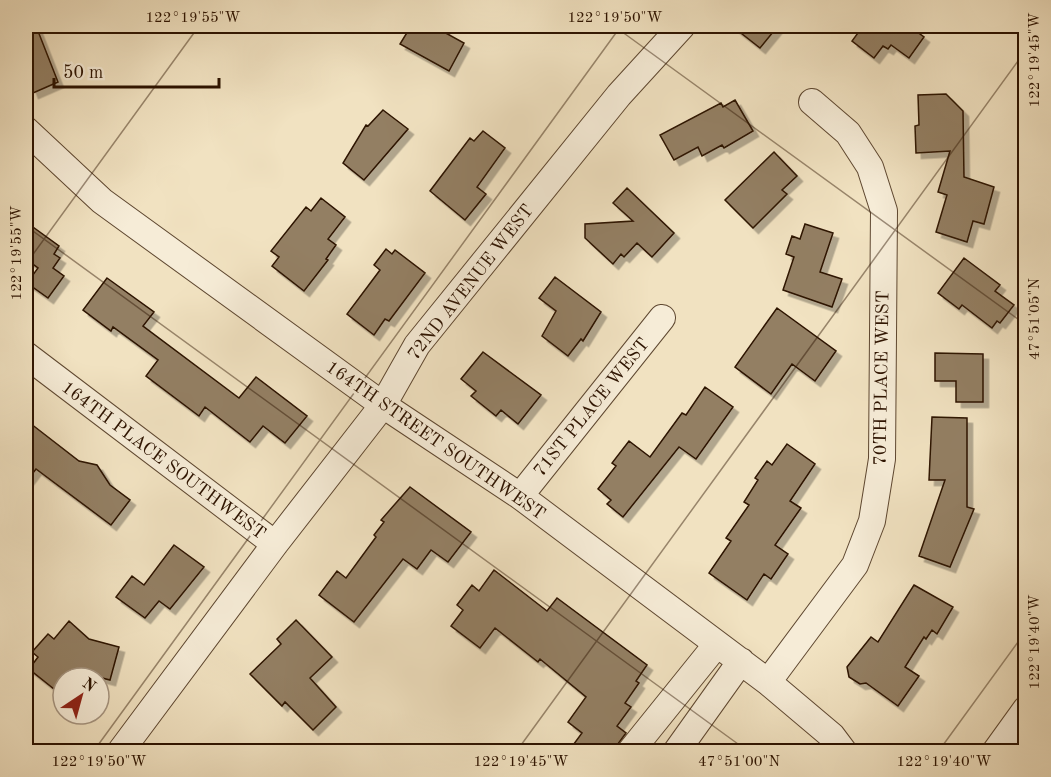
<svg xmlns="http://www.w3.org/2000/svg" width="1051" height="777" font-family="'Old Standard TT',serif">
  <defs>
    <filter id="shadow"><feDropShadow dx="5.5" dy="5.5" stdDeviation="0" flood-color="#0004"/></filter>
  </defs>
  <rect width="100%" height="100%" fill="#f1e2c1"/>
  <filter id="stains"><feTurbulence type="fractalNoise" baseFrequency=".00333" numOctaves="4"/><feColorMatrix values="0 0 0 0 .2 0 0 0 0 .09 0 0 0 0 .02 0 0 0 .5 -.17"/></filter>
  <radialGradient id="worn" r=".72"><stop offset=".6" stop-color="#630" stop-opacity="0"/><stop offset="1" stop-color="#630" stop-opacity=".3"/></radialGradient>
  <path fill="#937f64" stroke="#2d1300" stroke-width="1.5" filter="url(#shadow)" d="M26,26H36L58,82L33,93L26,74Z
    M411,26H446L442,31L464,43L449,71L400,44Z
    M732,26H778L760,48Z
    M863,26H909L924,37L909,58L891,45L888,49L883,46L874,58L852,41Z
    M946,94L963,111L964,177L994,187L984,224L973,221L967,242L936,232L947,195L938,192L950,151L916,153L915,126L919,125L918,95Z
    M735,100L753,131L724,148L722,145L702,156L698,147L674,160L660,135L721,103L723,107Z
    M383,110L408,129L364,180L343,163L366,125L368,126Z
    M483,131L505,148L477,187L486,194L465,220L430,191L470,138L474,141Z
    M774,152L797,176L782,190L787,194L753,228L725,200Z
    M627,188L674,233L652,257L637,243L624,257L621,254L613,264L585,238V224L633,221L613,203Z
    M321,198L345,217L328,239L336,245L326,259L328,260L304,291L272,266L279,257L271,251L306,207L311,211Z
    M26,222L59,246L54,254L60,258L53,268L64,276L48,298L27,283L38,268L26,259Z
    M805,224L833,233L820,272L842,279L832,307L783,290L794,257L786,254L792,236L800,239Z
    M386,249L392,254L395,250L425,273L389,321L385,319L374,335L347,314L380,270L374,265Z
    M964,258L1000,285L995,291L1014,305L1000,323L997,321L992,328L962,305L959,309L938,293Z
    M555,277L601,312L583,341L581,339L568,356L542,336L556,311L539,298Z
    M107,278L154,312L143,326L239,398L256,377L307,416L285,443L263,426L250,442L205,407L199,416L146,376L158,360L113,327L111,331L83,310Z
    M777,308L836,351L815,381L792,364L771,394L735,367Z
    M483,352L541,395L518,424L501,410L496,416L471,396L476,391L461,379Z
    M935,353L983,354V402H956V381H935Z
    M705,387L733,407L696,459L679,447L623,517L607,504L611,500L598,489L616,466L612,463L629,441L650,457L682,413L686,415Z
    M932,417L967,418V507L974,509L950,567L919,556L945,480H929Z
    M26,420L79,461L97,465L110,485L130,500L111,525L36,469L26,482Z
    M787,444L815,464L790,501L801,508L775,545L788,554L771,579L764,574L747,600L709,573L731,541L726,538L749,505L744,502L758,480L755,478L767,461L772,465Z
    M410,487L471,532L448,562L431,550L417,569L403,559L354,622L319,595L337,571L346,578L376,537L374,535L384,522L381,520Z
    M174,545L204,567L170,609L159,601L145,618L116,597L132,576L144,585Z
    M494,570L547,611L557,598L647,665L636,681L639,683L625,703L631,707L617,726L626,733L612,752H568L582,733L568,722L586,697L540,659L538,662L495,628L480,648L451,626L463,610L457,605L472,585L479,591Z
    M914,585L953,607L937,634L932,630L926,639L924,637L905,667L919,676L898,706L866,683L860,684L849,677L847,667L871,637L878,642Z
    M296,620L332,657L310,678L336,707L313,730L285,702L282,706L250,674L281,644L277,639Z
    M69,621L89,639L119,647L110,680L71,670L54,689L29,669L38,657L32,652L48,634L54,639Z"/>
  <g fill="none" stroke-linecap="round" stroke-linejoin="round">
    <defs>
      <path id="minor" d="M26,130L102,201L383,405L520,496L768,682L832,736L844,752
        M26,355L275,544
        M520,496L662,318
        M768,682L855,565L872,521L882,459L884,211L870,167L848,133L812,102
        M120,752L275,544L383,405L417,345L619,95L682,26
        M630,752L717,644
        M676,752L741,661
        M995,752L1026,709"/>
    </defs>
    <use href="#minor" stroke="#5e4730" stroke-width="28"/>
    <use href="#minor" stroke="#f6ecd7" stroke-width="26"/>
  </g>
  <path fill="none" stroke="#2d1300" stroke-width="1.5" stroke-opacity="0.45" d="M614,26L1026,325M26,226L749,752M26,264L199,26M93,752L621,26M516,752L1026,50M938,752L1026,631"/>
  <g text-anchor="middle" stroke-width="6" stroke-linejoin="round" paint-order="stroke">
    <g font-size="18" fill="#2d1300" stroke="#f6ecd7">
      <text transform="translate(470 282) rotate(-52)" y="6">72ND AVENUE WEST</text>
      <text transform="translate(881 378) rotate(-89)" y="6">70TH PLACE WEST</text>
      <text transform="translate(591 407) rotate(-51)" y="6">71ST PLACE WEST</text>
      <text transform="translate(436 440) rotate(35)" y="6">164TH STREET SOUTHWEST</text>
      <text transform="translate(164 460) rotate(37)" y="6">164TH PLACE SOUTHWEST</text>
    </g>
  </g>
  <rect width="1051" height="777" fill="none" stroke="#f1e2c1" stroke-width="66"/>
  <g transform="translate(81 696) rotate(36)"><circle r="28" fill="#f6ecd7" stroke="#a69581" stroke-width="1.5"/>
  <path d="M0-4.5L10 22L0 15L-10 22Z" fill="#8f2418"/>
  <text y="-9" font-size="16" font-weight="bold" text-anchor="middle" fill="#2d1300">N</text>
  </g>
  <path d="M54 78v9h165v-9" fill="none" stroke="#2d1300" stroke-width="3"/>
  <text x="63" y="78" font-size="18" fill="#2d1300" stroke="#f6ecd7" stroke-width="4.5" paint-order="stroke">50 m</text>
  <rect x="33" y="33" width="985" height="711" fill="none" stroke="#2d1300" stroke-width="2"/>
  <g font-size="15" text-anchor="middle" fill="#2d1300">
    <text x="193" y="22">122°19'55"W</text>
    <text x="615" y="22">122°19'50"W</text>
    <text transform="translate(1034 60) rotate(-90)" y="5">122°19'45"W</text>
    <text transform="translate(16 253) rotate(-90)" y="5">122°19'55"W</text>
    <text transform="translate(1034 319) rotate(-90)" y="5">47°51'05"N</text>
    <text transform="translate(1034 642) rotate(-90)" y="5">122°19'40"W</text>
    <text x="99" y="766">122°19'50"W</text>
    <text x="521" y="766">122°19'45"W</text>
    <text x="739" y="766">47°51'00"N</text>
    <text x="944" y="766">122°19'40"W</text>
  </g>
  <rect width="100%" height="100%" filter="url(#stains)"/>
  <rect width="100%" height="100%" fill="url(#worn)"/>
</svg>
